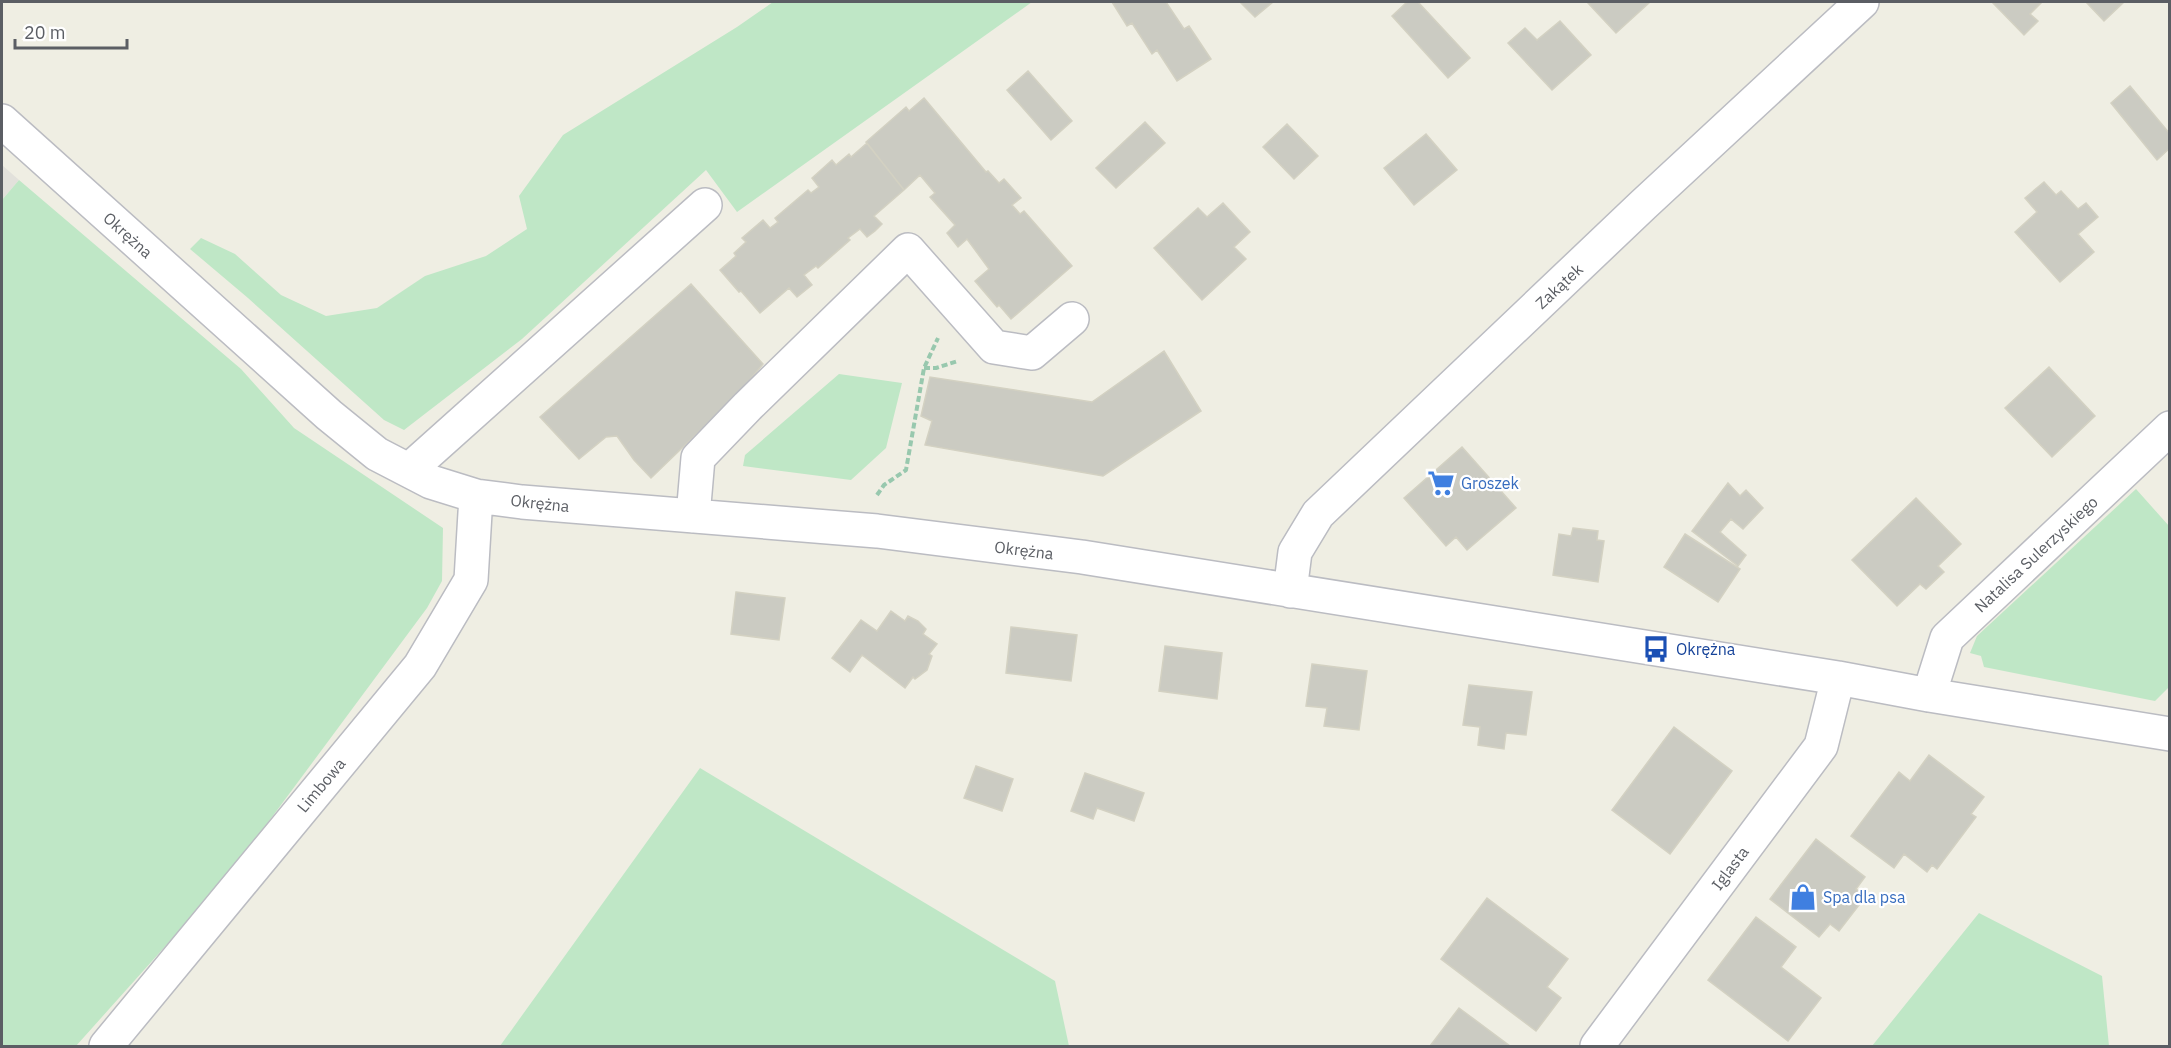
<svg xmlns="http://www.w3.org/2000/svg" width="2171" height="1048" font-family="'IBM Plex Sans',sans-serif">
  <rect width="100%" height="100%" fill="#efeee3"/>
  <path fill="#e2e1db" d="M2,165L19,180L2,200Z"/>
  <path fill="#bfe7c6" d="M773,2H1032L737,212L706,170L522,339L404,430L384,420L248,298L190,249L201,238L235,254L281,295L326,316L377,308L425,276L486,256L527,229L519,196L563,135L737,27Z
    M19,180L241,369L294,428L443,528L442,581L427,608L229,875L76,1046H2V200Z
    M839,374L902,383L886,448L851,480L743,466L745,455Z
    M2136,489L2169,526V687L2155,701L1984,667L1981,656L1970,653L1977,636Z
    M700,768L1055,981L1069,1046H500Z
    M1979,913L2102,976L2109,1046H1872Z"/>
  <path fill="#cbcbc2" stroke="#d3d1c2" stroke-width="1.5" d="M1112,2H1166L1184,29L1189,26L1211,59L1177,81L1157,50L1152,54L1132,23L1127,26Z
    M1240,2H1273L1255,17Z
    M1407,2H1418L1470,58L1448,78L1392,16Z
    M1587,2H1650L1616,33Z
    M1992,2H2042L2030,14L2038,21L2024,35Z
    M2086,2H2124L2104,21Z
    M1560,21L1591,55L1552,90L1508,43L1525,28L1537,40Z
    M1028,71L1072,121L1051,140L1007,90Z
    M2130,86L2170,134V148L2157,160L2111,103Z
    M924,98L986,172L988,171L999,183L1004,179L1021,198L1012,205L1020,214L1024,211L1072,266L1011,319L999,305L997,307L975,281L989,269L967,239L958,247L947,233L955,225L930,197L935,193L920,175L904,190L866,142L906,107L909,111Z
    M1145,122L1165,143L1116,188L1096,168Z
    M1287,124L1318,156L1294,179L1263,147Z
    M1426,134L1457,170L1414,205L1384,168Z
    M867,143L904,190L874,216L882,224L875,231L867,237L860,229L848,238L850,240L818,268L816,266L804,275L812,285L797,297L789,288L760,313L741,291L739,292L720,270L736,256L734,253L746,242L742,238L763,220L770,228L778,222L775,218L808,190L811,193L819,187L812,178L832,160L836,165L849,154L851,157Z
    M2044,182L2056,195L2061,191L2078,209L2086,203L2098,217L2078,234L2094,252L2060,282L2015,232L2037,212L2025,198Z
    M1223,203L1250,232L1234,247L1246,259L1202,300L1154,248L1198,208L1207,217Z
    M691,284L763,364L738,394L651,478L634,460L617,436L606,437L579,459L540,417Z
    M1164,351L1201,411L1103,476L925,445L932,421L921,416L930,377L1092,402Z
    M2049,367L2095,416L2052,457L2005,408Z
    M1462,447L1516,508L1467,550L1456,537L1446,546L1404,498Z
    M1728,483L1740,496L1746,490L1763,508L1743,529L1731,519L1720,532L1746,555L1738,566L1692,531Z
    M1916,498L1961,544L1938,566L1944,572L1926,589L1920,584L1897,606L1852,560Z
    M1573,528L1598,531L1597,540L1604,541L1598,582L1553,575L1559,534L1571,536Z
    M1685,534L1740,569L1718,602L1664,567Z
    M736,592L785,598L779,640L731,634Z
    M891,611L905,621L908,616L918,621L926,629L923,634L937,644L929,654L932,656L927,670L915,679L913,677L905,688L862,655L850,672L832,658L861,620L877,631Z
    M1011,627L1077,635L1071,681L1006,673Z
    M1165,646L1222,653L1217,699L1159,691Z
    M1312,664L1367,671L1359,730L1324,726L1327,708L1306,706Z
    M1469,685L1532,692L1526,735L1506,733L1504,749L1478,745L1480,727L1463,725Z
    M1674,727L1732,771L1670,854L1612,810Z
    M1929,755L1984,797L1971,814L1976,817L1937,869L1932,865L1927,872L1904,854L1894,868L1851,836L1899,772L1910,781Z
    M976,766L1013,779L1002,811L964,798Z
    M1085,773L1144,793L1134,821L1097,808L1093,819L1071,811Z
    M1816,839L1865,877L1856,889L1866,896L1839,931L1830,924L1819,937L1770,899Z
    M1487,898L1568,959L1547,987L1561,998L1536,1031L1441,959Z
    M1756,917L1796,947L1781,967L1821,998L1788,1041L1708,980Z
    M1459,1008L1510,1046H1430Z"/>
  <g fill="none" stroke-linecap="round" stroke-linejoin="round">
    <defs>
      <path id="minor" d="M2,121L329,415L377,454L431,482L476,496L522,502L877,531L1082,557L1838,678L1929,695L2170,734
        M409,470L705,205
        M693,516L698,458L748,406L908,250L994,347L1032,353L1072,319
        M1290,591L1295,552L1318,514L1643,205L1862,2
        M1929,695L1947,638L2170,428
        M106,1046L420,666L471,580L476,496
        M1597,1046L1821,746L1838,678"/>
    </defs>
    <use href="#minor" stroke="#bbbcc2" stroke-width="36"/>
    <path stroke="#98c8ae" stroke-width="4" stroke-dasharray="6 3" stroke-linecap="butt" d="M924,368H936L958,361
      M877,495L884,485L906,470L924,368L938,338"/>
    <use href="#minor" stroke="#fff" stroke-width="33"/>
  </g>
  <defs>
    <symbol id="supermarket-bare" viewBox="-9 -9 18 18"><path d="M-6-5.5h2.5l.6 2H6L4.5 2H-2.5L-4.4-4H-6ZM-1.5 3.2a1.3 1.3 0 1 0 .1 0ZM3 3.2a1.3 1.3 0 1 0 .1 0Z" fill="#3f7fe0" stroke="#fff" stroke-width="2.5" paint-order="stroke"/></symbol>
    <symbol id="bus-bare" viewBox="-9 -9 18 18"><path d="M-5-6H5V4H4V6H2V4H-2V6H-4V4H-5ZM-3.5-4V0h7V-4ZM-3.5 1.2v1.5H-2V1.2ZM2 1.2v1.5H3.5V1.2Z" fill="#1a4fb4" stroke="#fff" stroke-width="2.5" paint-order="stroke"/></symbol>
    <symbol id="shop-bare" viewBox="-9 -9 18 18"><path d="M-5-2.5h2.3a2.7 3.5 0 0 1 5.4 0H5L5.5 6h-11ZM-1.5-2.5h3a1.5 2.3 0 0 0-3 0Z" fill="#3f7fe0" stroke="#fff" stroke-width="2.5" paint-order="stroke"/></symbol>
  </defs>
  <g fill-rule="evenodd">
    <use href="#supermarket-bare" x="1422" y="464" width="38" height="38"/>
    <use href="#bus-bare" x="1637" y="630" width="38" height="38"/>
    <use href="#shop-bare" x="1784" y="878" width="38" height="38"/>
  </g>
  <g text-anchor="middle" stroke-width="4.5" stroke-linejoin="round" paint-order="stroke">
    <g font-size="16" fill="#5b5e64" stroke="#fff">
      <text transform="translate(128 235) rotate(42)" y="6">Okrężna</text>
      <text transform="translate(1559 286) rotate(-43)" y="6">Zakątek</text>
      <text transform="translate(540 503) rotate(6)" y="6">Okrężna</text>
      <text transform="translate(1024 550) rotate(7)" y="6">Okrężna</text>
      <text transform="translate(2036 554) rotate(-43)" y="6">Natalisa Sulerzyskiego</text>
      <text transform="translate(321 785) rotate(-50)" y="6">Limbowa</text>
      <text transform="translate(1730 868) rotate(-53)" y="6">Iglasta</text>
    </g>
    <g font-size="16" fill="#366cbe" stroke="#fff" text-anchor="start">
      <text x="1461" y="489">Groszek</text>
      <text x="1823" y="903">Spa dla psa</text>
    </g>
    <g font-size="16" fill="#164399" stroke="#fff" text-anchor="start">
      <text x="1676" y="655">Okrężna</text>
    </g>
  </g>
  <rect width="2171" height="1048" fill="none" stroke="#5b5e64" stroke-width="6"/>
  <path d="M15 39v9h112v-9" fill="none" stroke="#5b5e64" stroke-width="3"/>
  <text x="24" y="39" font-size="18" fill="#5b5e64" stroke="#ffffff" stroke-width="4.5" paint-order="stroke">20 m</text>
</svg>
